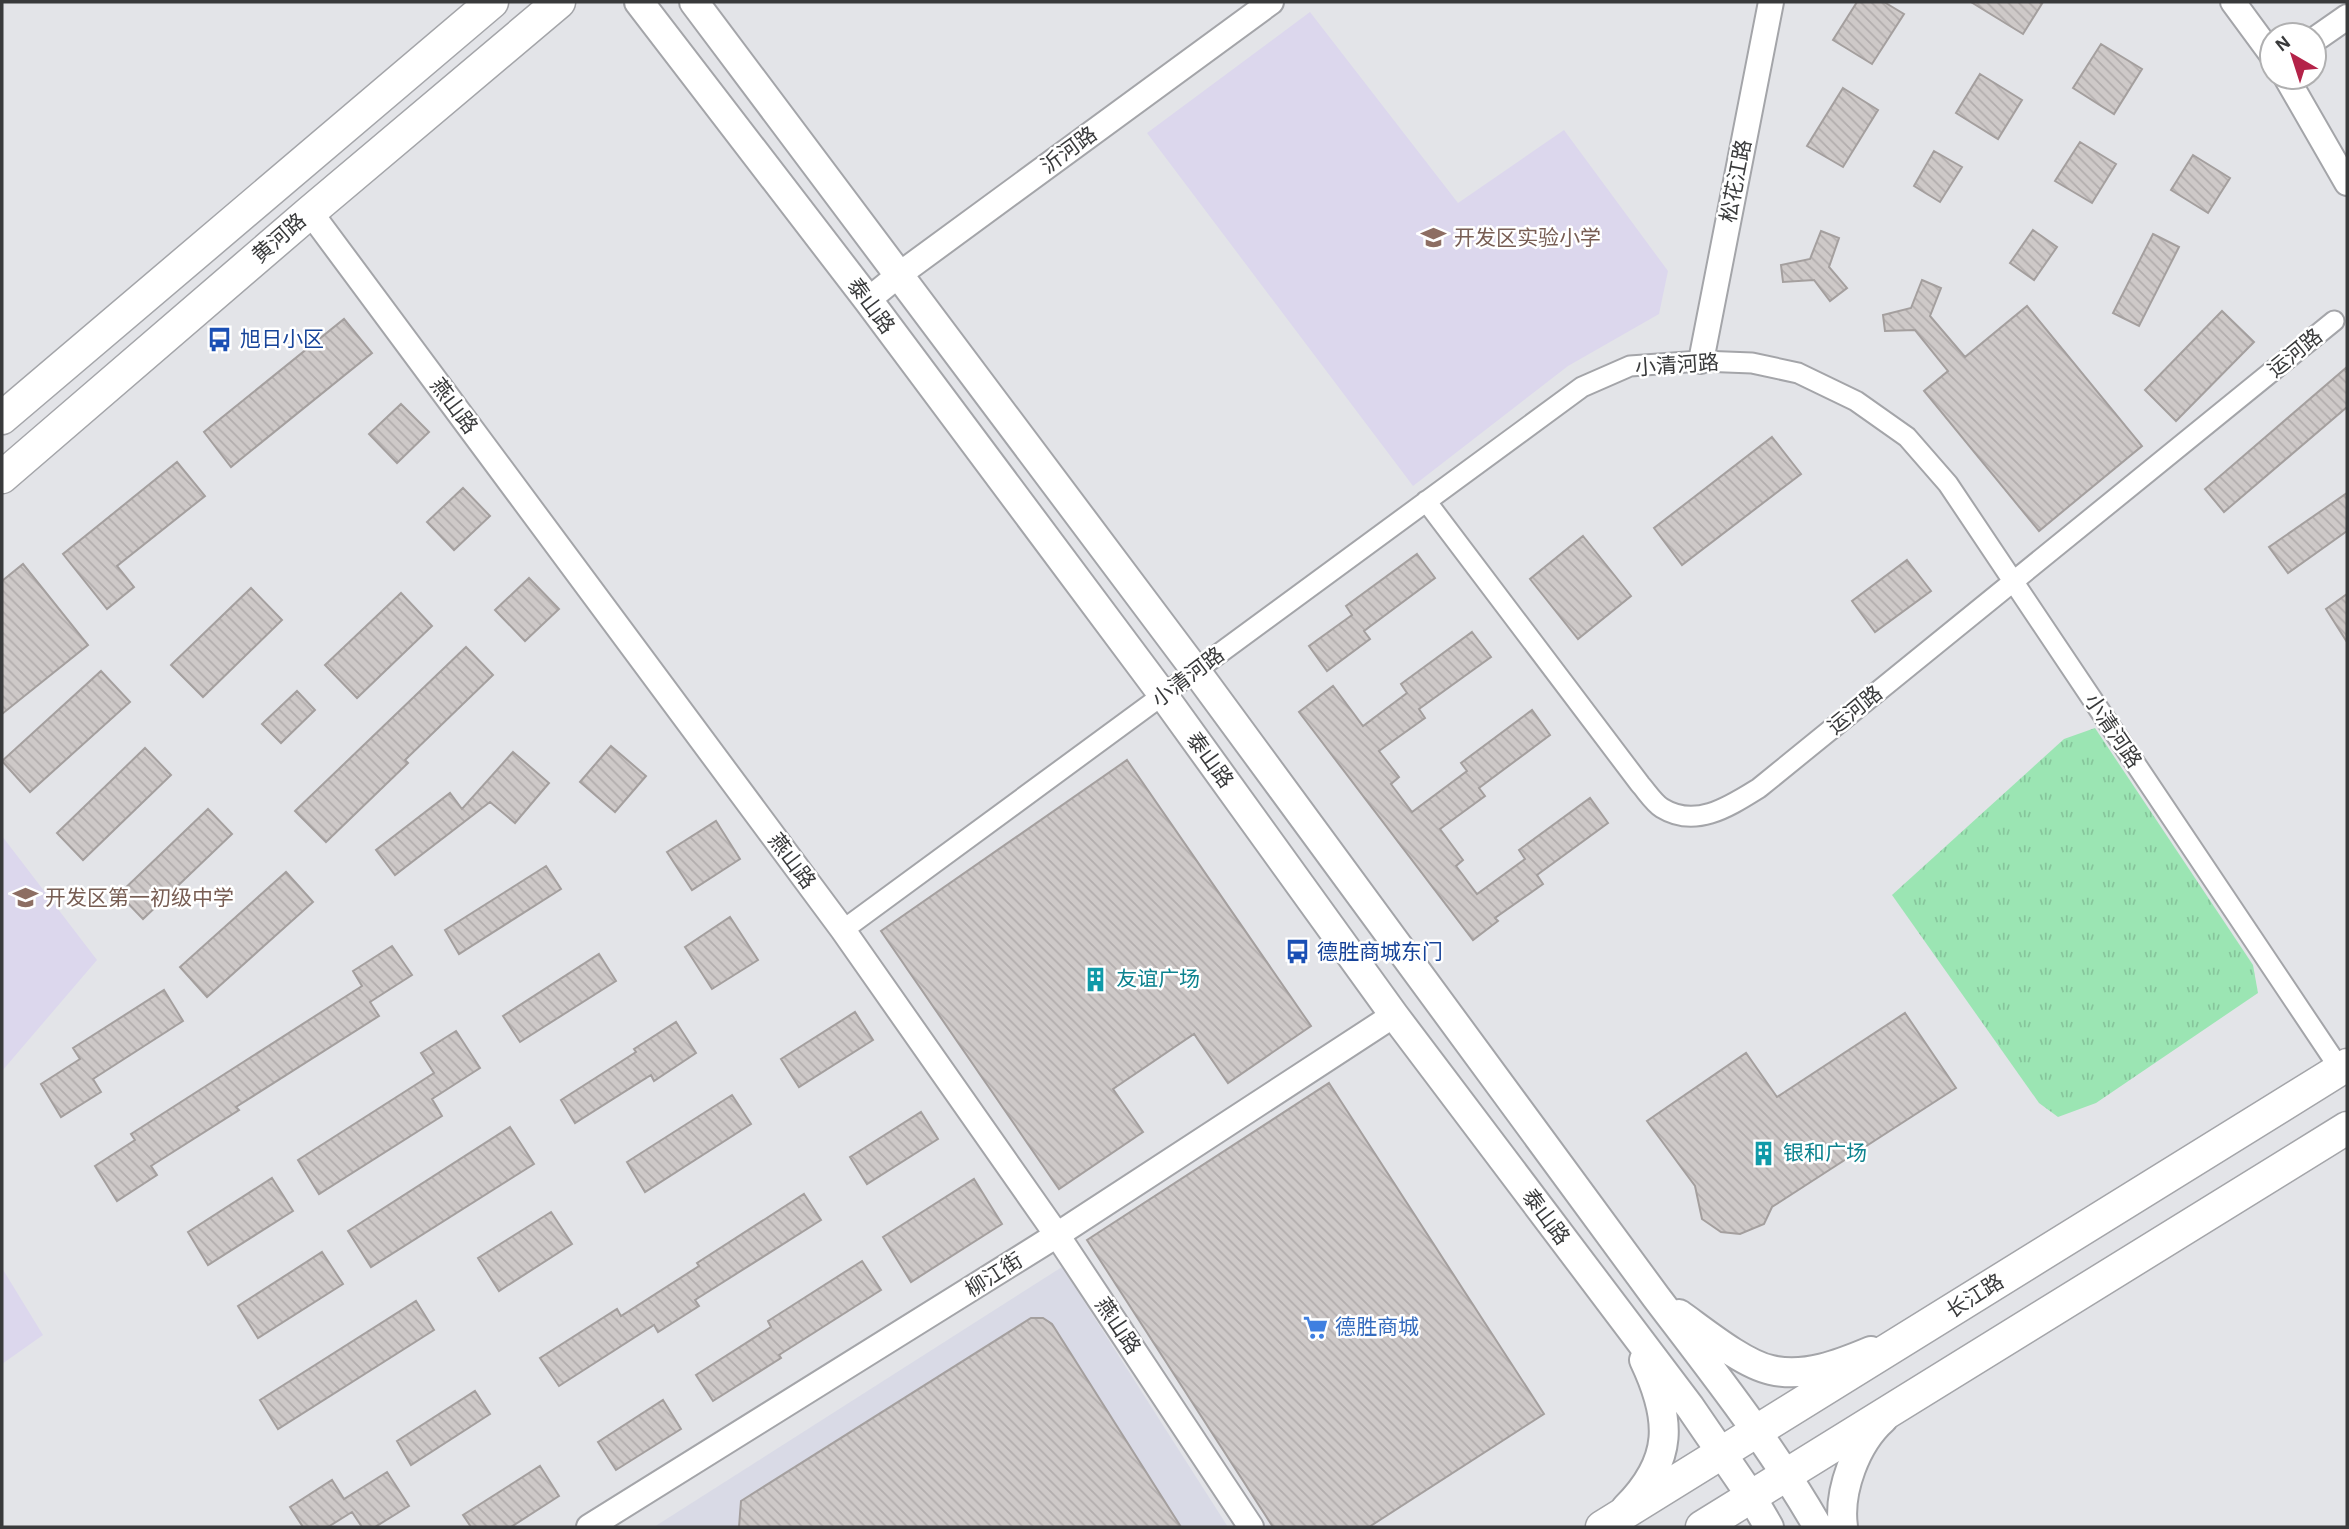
<svg xmlns="http://www.w3.org/2000/svg" width="2349" height="1529" font-family="'Alegreya Sans','Noto Sans SC',sans-serif">
  <defs>
    <pattern id="grass-tufts" width="24" height="20" patternUnits="userSpaceOnUse" patternTransform="scale(1.75)"><rect width="24" height="20" fill="#9be5b3"/><path d="M3 7l-1-3M5 7V3M7 7l1-3M15 17l-1-3M17 17v-4M19 17l1-3" fill="none" stroke="#86c59b"/></pattern>
    <pattern id="building-back-hatch" width="6" height="6" patternUnits="userSpaceOnUse" patternTransform="scale(1.75)"><rect width="6" height="6" fill="#cec9c8"/><path d="M-1 5l2 2M0 0l6 6M5-1l2 2" fill="none" stroke="#b2adad"/></pattern>
  </defs>
  <rect width="100%" height="100%" fill="#e3e4e8"/>
  <path fill="#d9dae6" d="M1062,1267L1228,1527H654Z"/>
  <path fill="#dcd7ed" d="M1310,12L1458,203L1564,130L1668,271L1659,314L1568,366L1413,486L1147,133Z
    M2,836L97,960L2,1071Z
    M2,1268L43,1335L2,1364Z"/>
  <path fill="url(#grass-tufts)" d="M2095,728L2253,965L2258,993L2096,1103L2058,1117L2039,1103L1892,895L2064,739Z"/>
  <path fill="url(#building-back-hatch)" stroke="#a49f9e" stroke-width="2" d="M1857,2H1884L1904,14L1872,64L1833,40Z
    M1971,2H2043L2023,34Z
    M2101,44L2142,69L2114,114L2073,88Z
    M1980,74L2022,100L1998,139L1956,113Z
    M1843,88L1878,110L1843,167L1807,146Z
    M2080,142L2116,164L2092,203L2055,181Z
    M1934,151L1962,167L1940,202L1914,186Z
    M2193,155L2230,178L2208,213L2171,190Z
    M2033,230L2057,247L2034,280L2010,263Z
    M1821,231L1839,238L1829,267L1847,288L1830,301L1814,280L1783,282L1781,265L1810,259Z
    M2153,234L2179,247L2139,326L2113,313Z
    M1922,280L1941,288L1930,316L1965,357L2027,306L2142,446L2039,531L1924,391L1948,371L1915,330L1885,331L1883,315L1911,308Z
    M2222,311L2254,342L2176,421L2145,390Z
    M344,319L372,353L231,467L204,432Z
    M2347,367V407L2224,512L2205,489Z
    M401,404L429,432L397,463L369,434Z
    M1772,437L1801,474L1682,565L1654,528Z
    M177,462L205,496L117,566L134,587L107,609L63,554Z
    M463,488L490,516L454,550L427,522Z
    M2347,493V531L2288,573L2269,547Z
    M1583,536L1631,596L1578,639L1530,579Z
    M1417,554L1435,578L1364,631L1370,639L1327,671L1309,646L1352,615L1346,606Z
    M1907,560L1931,591L1875,632L1852,601Z
    M23,564L88,645L2,714V581Z
    M529,578L559,609L525,641L495,610Z
    M251,588L282,620L203,697L171,665Z
    M401,593L432,626L357,698L325,665Z
    M2347,594V642L2326,609Z
    M1472,632L1491,657L1419,709L1425,718L1379,751L1399,777L1391,784L1412,812L1467,771L1461,763L1532,710L1550,735L1479,788L1485,796L1440,829L1463,860L1456,866L1477,894L1525,859L1519,850L1590,798L1608,823L1537,875L1543,884L1495,918L1498,921L1473,940L1299,712L1333,686L1363,726L1407,693L1401,684Z
    M466,647L493,675L405,760L408,763L326,842L295,811Z
    M101,671L130,702L30,792L2,761Z
    M297,691L315,710L281,743L262,724Z
    M611,746L646,776L615,812L580,782Z
    M145,748L171,775L83,860L57,833Z
    M513,752L549,783L515,823L490,802L395,875L376,850L450,793L462,809Z
    M1127,760L1311,1026L1228,1083L1194,1034L1113,1089L1143,1132L1059,1189L881,931Z
    M208,809L232,834L143,919L119,894Z
    M716,821L740,859L692,890L667,852Z
    M546,866L561,889L459,954L445,930Z
    M286,872L313,902L207,997L180,967Z
    M730,917L758,960L712,989L685,947Z
    M392,946L412,975L370,1002L379,1016L236,1107L239,1110L151,1166L157,1175L117,1201L95,1166L135,1140L131,1134L362,986L353,971Z
    M599,954L616,981L520,1042L503,1016Z
    M164,990L183,1021L93,1079L101,1092L61,1117L41,1084L80,1059L73,1048Z
    M855,1012L873,1040L799,1087L781,1059Z
    M1905,1013L1956,1088L1772,1207L1764,1224L1740,1234L1721,1232L1702,1219L1695,1186L1647,1121L1746,1053L1777,1097Z
    M676,1022L696,1053L654,1081L651,1075L575,1123L561,1100L636,1052L634,1049Z
    M456,1031L480,1068L432,1099L442,1116L319,1194L298,1160L434,1073L421,1053Z
    M1329,1083L1544,1414L1369,1527H1273L1087,1240Z
    M732,1095L751,1124L645,1192L627,1162Z
    M921,1112L938,1139L867,1184L850,1157Z
    M510,1127L534,1164L371,1267L348,1231Z
    M272,1178L293,1211L208,1265L188,1232Z
    M974,1179L1002,1224L911,1282L883,1237Z
    M804,1194L821,1220L695,1300L699,1306L658,1332L654,1325L559,1386L540,1358L617,1309L621,1316L699,1266L697,1263Z
    M551,1212L572,1244L499,1291L478,1258Z
    M322,1252L343,1284L258,1338L238,1306Z
    M862,1261L881,1290L779,1355L781,1358L713,1401L696,1375L771,1327L768,1321Z
    M416,1301L434,1330L278,1429L260,1400Z
    M1031,1318H1043L1052,1324L1181,1527H739L741,1501Z
    M475,1391L490,1414L411,1465L397,1441Z
    M663,1400L681,1429L616,1470L598,1442Z
    M540,1466L559,1496L511,1527H471L463,1515Z
    M387,1472L409,1506L375,1527H362L352,1512L328,1527H303L290,1507L332,1480L344,1499Z"/>
  <g fill="none" stroke-linecap="round" stroke-linejoin="round">
    <defs>
      <path id="minor" d="M1426,501L1640,784C1647,792 1654,803 1662,808C1696,829 1730,806 1759,788L2334,321
        M843,930L1582,387L1630,366L1701,361L1752,363L1798,373L1856,401L1907,437L1948,484L2340,1069"/>
      <path id="tertiary" d="M2233,2L2272,55
        M2314,40L2347,17
        M2286,77L2347,183
        M310,212L843,930L1057,1235L1251,1527
        M868,300L900,274L1271,2
        M1701,361L1771,2
        M589,1527L1057,1235L1394,1015"/>
      <path id="secondary" d="M639,2L868,300L1163,695L1394,1015L1690,1407L1751,1496L1769,1527
        M694,2L1196,671L1656,1297C1713,1372 1771,1445 1818,1527
        M1679,1314C1703,1331 1743,1364 1771,1370C1805,1378 1840,1364 1871,1351
        M1626,1508C1674,1460 1672,1419 1644,1360
        M1843,1527C1838,1491 1856,1443 1883,1419"/>
      <path id="primary" d="M2,418L492,2
        M2,477L310,212L559,2
        M1602,1527L2347,1065
        M1702,1527L2347,1128"/>
    </defs>
    <use href="#minor" stroke="#a4a5a9" stroke-width="23"/>
    <use href="#tertiary" stroke="#a4a5a9" stroke-width="28"/>
    <use href="#secondary" stroke="#a4a5a9" stroke-width="32"/>
    <use href="#primary" stroke="#a4a5a9" stroke-width="35"/>
    <use href="#minor" stroke="#fff" stroke-width="19"/>
    <use href="#tertiary" stroke="#fff" stroke-width="24"/>
    <use href="#secondary" stroke="#fff" stroke-width="28"/>
    <use href="#primary" stroke="#fff" stroke-width="32"/>
  </g>
  <defs>
    <symbol id="school-bare" viewBox="-9 -9 18 18"><path d="M0-5L7-2L0 1L-7-2ZM-4 1L0 2.5L4 1V4Q0 6-4 4Z" fill="#8d6e63" stroke="#fff" stroke-width="2.5" paint-order="stroke"/></symbol>
    <symbol id="bus-bare" viewBox="-9 -9 18 18"><path d="M-5-6H5V4H4V6H2V4H-2V6H-4V4H-5ZM-3.5-4V0h7V-4ZM-3.5 1.2v1.5H-2V1.2ZM2 1.2v1.5H3.5V1.2Z" fill="#1a4fb4" stroke="#fff" stroke-width="2.5" paint-order="stroke"/></symbol>
    <symbol id="building-bare" viewBox="-9 -9 18 18"><path d="M-4-6H4V6H1V3H-1V6H-4ZM-2.5-4.3h1.7v1.8h-1.7ZM.8-4.3h1.7v1.8H.8ZM-2.5-1h1.7V.8h-1.7ZM.8-1h1.7V.8H.8Z" fill="#0f9aa8" stroke="#fff" stroke-width="2.5" paint-order="stroke"/></symbol>
    <symbol id="supermarket-bare" viewBox="-9 -9 18 18"><path d="M-6-5.5h2.5l.6 2H6L4.5 2H-2.5L-4.4-4H-6ZM-1.5 3.2a1.3 1.3 0 1 0 .1 0ZM3 3.2a1.3 1.3 0 1 0 .1 0Z" fill="#3f7fe0" stroke="#fff" stroke-width="2.5" paint-order="stroke"/></symbol>
  </defs>
  <g fill-rule="evenodd">
    <use href="#school-bare" x="1416" y="220" width="35" height="35"/>
    <use href="#bus-bare" x="202" y="322" width="35" height="35"/>
    <use href="#school-bare" x="8" y="880" width="35" height="35"/>
    <use href="#bus-bare" x="1280" y="934" width="35" height="35"/>
    <use href="#building-bare" x="1078" y="962" width="35" height="35"/>
    <use href="#building-bare" x="1746" y="1136" width="35" height="35"/>
    <use href="#supermarket-bare" x="1298" y="1310" width="35" height="35"/>
  </g>
  <g text-anchor="middle" stroke-width="5" stroke-linejoin="round" paint-order="stroke">
    <g font-size="21" fill="#393a3b" stroke="#fff">
      <text transform="translate(1069 150) rotate(-36)" y="7">沂河路</text>
      <text transform="translate(1736 181) rotate(-79)" y="7">松花江路</text>
      <text transform="translate(279 238) rotate(-41)" y="7">黄河路</text>
      <text transform="translate(871 306) rotate(53)" y="7">泰山路</text>
      <text transform="translate(2295 353) rotate(-39)" y="7">运河路</text>
      <text transform="translate(1677 365) rotate(-4)" y="7">小清河路</text>
      <text transform="translate(454 406) rotate(53)" y="7">燕山路</text>
      <text transform="translate(1188 677) rotate(-37)" y="7">小清河路</text>
      <text transform="translate(1855 710) rotate(-39)" y="7">运河路</text>
      <text transform="translate(2113 731) rotate(56)" y="7">小清河路</text>
      <text transform="translate(1210 760) rotate(54)" y="7">泰山路</text>
      <text transform="translate(792 861) rotate(53)" y="7">燕山路</text>
      <text transform="translate(1546 1217) rotate(53)" y="7">泰山路</text>
      <text transform="translate(994 1275) rotate(-32)" y="7">柳江街</text>
      <text transform="translate(1975 1296) rotate(-32)" y="7">长江路</text>
      <text transform="translate(1118 1326) rotate(56)" y="7">燕山路</text>
    </g>
    <g font-size="21" fill="#785e54" stroke="#fff" text-anchor="start">
      <text x="1454" y="245">开发区实验小学</text>
      <text x="45" y="905">开发区第一初级中学</text>
    </g>
    <g font-size="21" fill="#164399" stroke="#fff" text-anchor="start">
      <text x="240" y="346">旭日小区</text>
      <text x="1317" y="959">德胜商城东门</text>
    </g>
    <g font-size="21" fill="#0d838f" stroke="#fff" text-anchor="start">
      <text x="1116" y="986">友谊广场</text>
      <text x="1783" y="1160">银和广场</text>
    </g>
    <g font-size="21" fill="#366cbe" stroke="#fff" text-anchor="start">
      <text x="1335" y="1334">德胜商城</text>
    </g>
  </g>
  <rect width="2349" height="1529" fill="none" stroke="#393a3b" stroke-width="7"/>
  <g transform="translate(2293 56) rotate(321)"><circle r="33" fill="#ffffff" stroke="#b0b0b1" stroke-width="2"/>
  <path d="M0-5L12 26L0 18L-12 26Z" fill="#b42349"/>
  <text y="-10" font-size="19" font-weight="bold" text-anchor="middle" fill="#393a3b">N</text>
  </g>
</svg>
